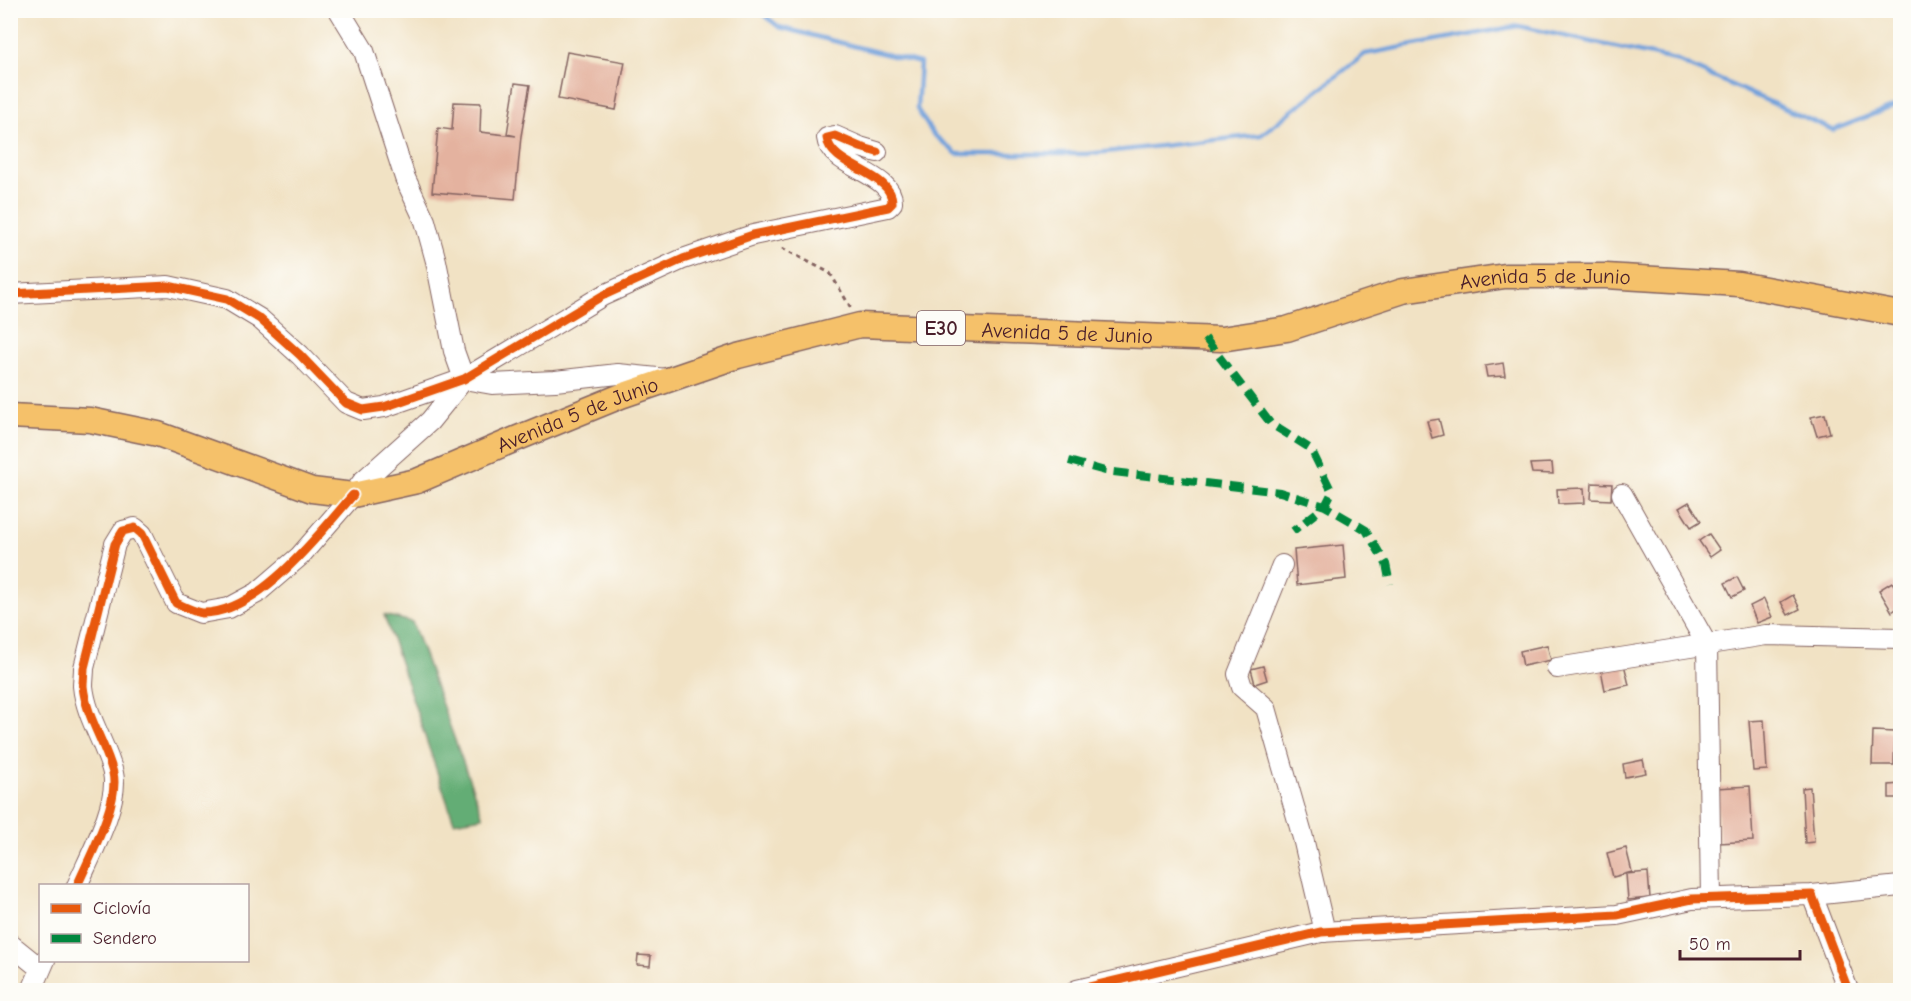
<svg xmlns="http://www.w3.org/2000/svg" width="1911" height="1001" font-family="'Comic Neue',sans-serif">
  <rect width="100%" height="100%" fill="#fdfcf7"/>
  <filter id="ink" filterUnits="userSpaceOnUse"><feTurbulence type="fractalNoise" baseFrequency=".0167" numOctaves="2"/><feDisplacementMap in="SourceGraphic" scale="12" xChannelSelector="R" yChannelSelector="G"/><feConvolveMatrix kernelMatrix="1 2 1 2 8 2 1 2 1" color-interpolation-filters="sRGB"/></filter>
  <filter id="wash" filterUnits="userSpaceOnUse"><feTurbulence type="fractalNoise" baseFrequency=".008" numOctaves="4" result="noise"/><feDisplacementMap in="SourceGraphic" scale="24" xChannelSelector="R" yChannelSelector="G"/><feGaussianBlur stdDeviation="1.35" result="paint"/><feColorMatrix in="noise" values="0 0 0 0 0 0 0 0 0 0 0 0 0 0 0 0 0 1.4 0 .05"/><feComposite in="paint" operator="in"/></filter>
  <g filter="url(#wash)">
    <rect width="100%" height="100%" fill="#f1e2c4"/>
    <path fill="#63ad75" stroke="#566650" stroke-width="1.5" d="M384,615L412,622L483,817L454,822Z"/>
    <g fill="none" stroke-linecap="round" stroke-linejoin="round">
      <path stroke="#72a1db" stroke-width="4.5" d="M656,10H658
        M758,10L779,27L920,63L917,109L933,134L957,154H1087L1261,135L1365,54L1518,26L1675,60L1833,130L1900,104"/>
    </g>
    <g id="blocks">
      <path fill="#e4b29f" d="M567,52L625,62L616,110L558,99Z
        M515,83L530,85L521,136L515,199L432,192L438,128L452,130L454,102L481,103L480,132L516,136L507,134Z
        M1503,363L1505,376L1487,377L1485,366Z
        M1825,414L1830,433L1817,436L1811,417Z
        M1439,419L1443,435L1432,438L1427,421Z
        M1552,463L1553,474L1532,473L1530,464Z
        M1592,483L1612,484L1611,500L1591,499Z
        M1584,488L1585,503L1558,504L1557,489Z
        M1689,502L1701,521L1691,527L1679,508Z
        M1709,534L1720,550L1710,557L1699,541Z
        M1343,545L1346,579L1297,585L1294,550Z
        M1737,577L1744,591L1732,597L1725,583Z
        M1892,582L1900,594V606L1892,612L1879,590Z
        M1793,595L1800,609L1788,615L1781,602Z
        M1764,599L1772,617L1757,623L1750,606Z
        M1547,645L1551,660L1523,666L1520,651Z
        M1624,664L1629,685L1605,690L1601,670Z
        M1263,666L1267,680L1255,684L1251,669Z
        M1764,720L1767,770L1753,771L1749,721Z
        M1873,731L1895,732L1894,765H1872Z
        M1643,760L1646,773L1625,777L1623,764Z
        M1900,784V798H1889V785Z
        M1750,786L1753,841L1719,843L1716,788Z
        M1810,787L1814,842L1805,843L1802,788Z
        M1626,848L1632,872L1613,877L1607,853Z
        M1648,872L1650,898L1628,900L1626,874Z
        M638,955L651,956L650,966L637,965Z"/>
    </g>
  </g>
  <g filter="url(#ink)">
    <use href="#blocks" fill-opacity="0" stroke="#846361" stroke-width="1.5"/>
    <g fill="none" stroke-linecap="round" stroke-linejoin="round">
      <defs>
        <path id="minor" d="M339,10L364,51L405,178L425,221L436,261L454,351L464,379
          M10,294L168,286L227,299L260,319L300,355L346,403L363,410L384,407L464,379L602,296L683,259L753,235L888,207L892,203C894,173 830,167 827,138L835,136L860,147L877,152
          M464,379L492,384L555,381L618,374L667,379
          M1622,494L1707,645L1711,898
          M1282,565L1238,674L1242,687L1266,708L1303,838L1325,932
          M1557,668L1766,635L1900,638
          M77,886C89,858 120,802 113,773C106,744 86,717 83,686C83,680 84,674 84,668L115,544L123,531L135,528L142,534L176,603L201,613L229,608L257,593L300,556L353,495L363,481L430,421L464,379
          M1812,895L1900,886
          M10,944L41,969
          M32,990L45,960
          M1077,990L1321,932L1617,915L1692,899L1812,895L1848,990"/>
        <g id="major">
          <path id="s1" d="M10,416L90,420L158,434L312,490L353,495L417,481L518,438L621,396L738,356L860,325L1221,339L1287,329L1403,291L1505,276H1606L1739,284L1900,314"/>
        </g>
      </defs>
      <use href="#minor" stroke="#846361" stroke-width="22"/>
      <use href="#major" stroke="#846361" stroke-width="27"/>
      <path stroke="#846361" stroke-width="3" stroke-dasharray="4.5 4.5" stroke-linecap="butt" d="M782,248L830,273L851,308"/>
      <use href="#minor" stroke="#fff" stroke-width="20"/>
      <use href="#major" stroke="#f5c16b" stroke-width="24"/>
      <path stroke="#00873e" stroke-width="8" stroke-dasharray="15 8" stroke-linecap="butt" d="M1205,338L1271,424L1311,449L1332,492L1325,506L1293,531
        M1069,461L1105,471L1280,492L1325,506L1366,530L1386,564L1390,584"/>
      <defs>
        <path id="cycleway" d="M10,294L168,286L227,299L260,319L300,355L346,403L363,410L384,407L464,379L602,296L683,259L753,235L888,207L892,203C894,173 830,167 827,138L835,136L860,147L877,152
          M77,886C89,858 120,802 113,773C106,744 86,717 83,686C83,680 84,674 84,668L115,544L123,531L135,528L142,534L176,603C183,606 194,612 202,613C259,614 319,534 353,495
          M1077,990L1321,932L1617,915L1692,899L1812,895L1848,990"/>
      </defs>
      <use href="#cycleway" stroke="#fdfcf7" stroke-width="13"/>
      <use href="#cycleway" stroke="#e8590c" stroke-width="9"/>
    </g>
  </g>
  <g text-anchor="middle" stroke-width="6" stroke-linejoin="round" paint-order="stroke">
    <rect fill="#fdfcf7" stroke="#806168" stroke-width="1.5" x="917" y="311" width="48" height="34" rx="4.5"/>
    <g font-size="20" font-weight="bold" fill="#4a1f2b">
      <text x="941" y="335">E30</text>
    </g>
    <g font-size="21" fill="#4a1f2b" stroke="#fdfcf7">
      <text dy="7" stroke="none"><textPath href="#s1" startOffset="1584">Avenida 5 de Junio</textPath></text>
      <text dy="7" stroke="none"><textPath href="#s1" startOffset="1098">Avenida 5 de Junio</textPath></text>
      <text dy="7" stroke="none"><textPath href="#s1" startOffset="594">Avenida 5 de Junio</textPath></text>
    </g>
  </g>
  <rect width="1911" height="1001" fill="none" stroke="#fdfcf7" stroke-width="36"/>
  <rect x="39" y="884" width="210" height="78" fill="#fdfcf7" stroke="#b5a4a5" stroke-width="1.5"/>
  <rect x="51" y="904" width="30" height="9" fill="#e8590c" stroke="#b5a4a5" stroke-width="1.5"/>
  <text x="93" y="914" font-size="18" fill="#4a1f2b">Ciclovía</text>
  <rect x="51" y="934" width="30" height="9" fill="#00873e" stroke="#b5a4a5" stroke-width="1.5"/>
  <text x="93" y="944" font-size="18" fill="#4a1f2b">Sendero</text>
  <path d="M1680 950v9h120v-9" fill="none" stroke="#4a1f2b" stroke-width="3"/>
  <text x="1689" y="950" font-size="18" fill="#4a1f2b" stroke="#fdfcf7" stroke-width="4.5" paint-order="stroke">50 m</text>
</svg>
